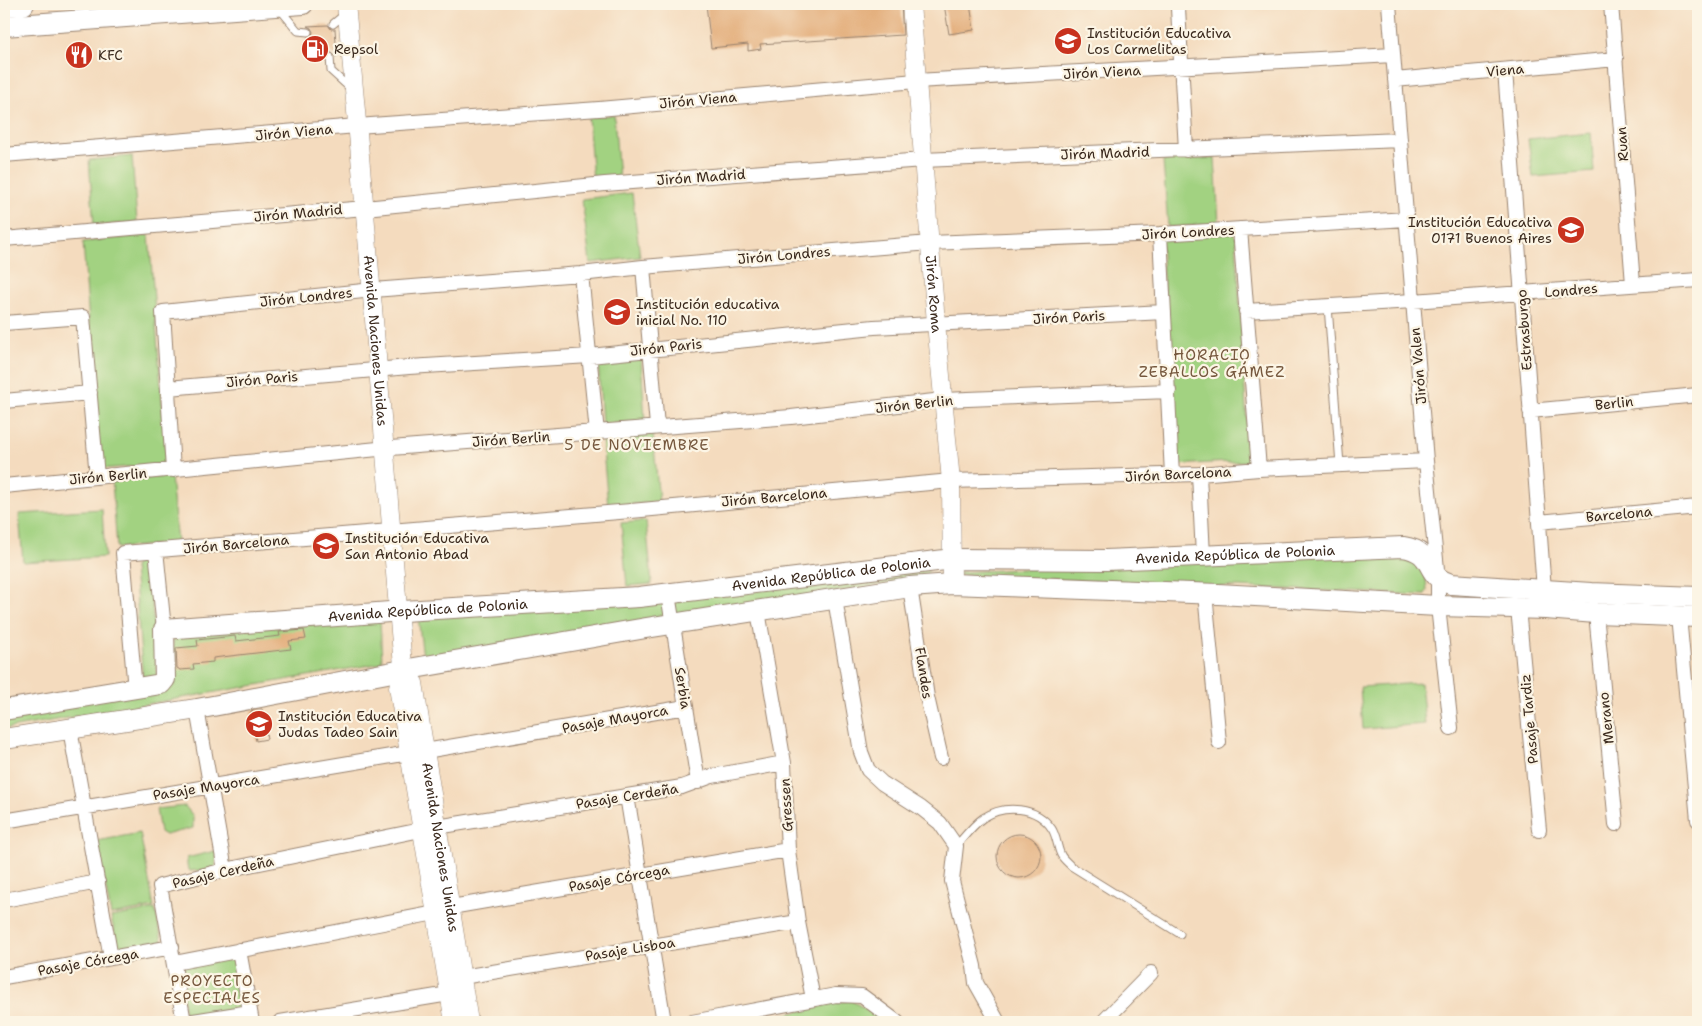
<svg xmlns="http://www.w3.org/2000/svg" width="1702" height="1026" font-family="'Shantell Sans',sans-serif">
  <rect width="100%" height="100%" fill="#fcf5e5"/>
  <filter id="ink" filterUnits="userSpaceOnUse"><feTurbulence type="fractalNoise" baseFrequency=".02" numOctaves="2"/><feDisplacementMap in="SourceGraphic" scale="10" xChannelSelector="R" yChannelSelector="G"/><feConvolveMatrix kernelMatrix="1 2 1 2 8 2 1 2 1" color-interpolation-filters="sRGB"/></filter>
  <filter id="wash" filterUnits="userSpaceOnUse"><feTurbulence type="fractalNoise" baseFrequency=".0096" numOctaves="4" result="noise"/><feDisplacementMap in="SourceGraphic" scale="20" xChannelSelector="R" yChannelSelector="G"/><feGaussianBlur stdDeviation="1.12" result="paint"/><feColorMatrix in="noise" values="0 0 0 0 0 0 0 0 0 0 0 0 0 0 0 0 0 1.4 0 .05"/><feComposite in="paint" operator="in"/></filter>
  <g filter="url(#wash)">
    <rect width="100%" height="100%" fill="#f4dbbe"/>
    <path fill="#a2d281" stroke="#6e7e50" d="M614,115L619,178L593,180L588,117Z
      M1591,133L1594,172L1533,177L1528,139Z
      M132,156L137,222L94,226L89,160Z
      M1215,158L1219,224L1168,227L1163,161Z
      M632,193L640,257L590,263L582,199Z
      M1232,231L1236,238L1249,461L1174,465L1161,238Z
      M149,235L167,464L100,469L83,242Z
      M641,358L645,421L602,424L598,360Z
      M653,434L659,502L608,506L602,439Z
      M171,476L177,543L117,548L112,481Z
      M102,509L105,557L23,562L19,514Z
      M646,521L652,584L627,586L621,523Z
      M1402,551L1425,568L1427,591L1424,595L955,575L961,572Z
      M142,561H149L157,676L143,681L134,567L137,563Z
      M929,570L925,578L423,657L418,617Z
      M380,620L382,663L4,729V715L169,685L174,634Z
      M1421,683L1425,724L1363,729L1360,687Z
      M185,806L193,816V828L165,835L160,832L156,809Z
      M140,833L154,907L111,915L97,841Z
      M215,851L217,855L215,869L190,871L187,866V858Z
      M155,909L163,945L119,952L111,917Z
      M238,954L247,1010L186,1020L177,965Z
      M850,1000L871,1012L882,1022H751Z"/>
    <g id="blocks">
      <path fill="#e3ad7a" d="M706,4H901L903,35L760,44L761,49L748,51V44L711,48Z
        M944,4H970L974,30L949,34Z
        M328,25L331,29H335L337,57L330,52L327,53L325,58L310,59L308,37L312,35L313,32L311,28L307,26Z
        M304,630L306,639L289,641L291,649L213,658V662L193,664L194,669L180,670L177,668L176,648L198,646L197,640L235,636L236,641L280,636L279,632Z
        M262,709L267,739L256,741L251,711Z
        M997 856a22 22 0 1 1 44 0a22 22 0 1 1-44 0Z"/>
    </g>
  </g>
  <g filter="url(#ink)">
    <use href="#blocks" fill-opacity="0" stroke="#98826e" stroke-width="1"/>
    <g fill="none" stroke-linecap="round" stroke-linejoin="round">
      <defs>
        <path id="service" d="M279,8L298,31L308,32
          M333,24L345,14
          M330,57L331,71L352,90
          M1328,306L1340,465
          M956,846C964,837 973,825 983,818C1004,804 1037,806 1052,829C1057,837 1057,847 1061,855C1063,859 1068,863 1071,866L1180,934"/>
        <path id="minor" d="M1389,4L1426,461L1438,579V606L1451,728
          M1611,4L1633,284
          M1178,8L1186,150
          M1505,70L1544,590
          M1395,80L1616,59
          M4,155L357,126L599,109L916,81L1393,55
          M1240,229L1259,469
          M1160,234L1172,475
          M4,239L365,208L605,184L923,160L1400,140
          M643,267L657,426
          M581,274L597,433
          M1246,311L1413,301L1698,280
          M4,323L83,317L97,477
          M168,388L409,367L590,356L874,327L1164,312
          M4,401L90,393
          M1530,411L1698,395
          M173,470L163,312L373,290L581,274L643,267L930,243L1160,234L1407,219
          M1199,474L1203,556
          M4,486L378,449L791,417L943,400L1169,391
          M1539,522L1698,507
          M156,550L164,629
          M910,587L927,697L941,758
          M1205,593L1219,742
          M668,594L698,782
          M835,599L861,752L868,770L882,783L921,808L940,823L956,846L952,881L974,966L976,983L998,1022
          M1518,608L1539,830
          M758,611L784,763L788,850L798,922L813,999
          M1596,613L1616,824
          M1679,616L1698,820
          M135,690L123,553L631,511L951,481L1199,474L1259,469L1426,461
          M197,709L225,870
          M70,729L111,958
          M425,751L686,707
          M627,796L664,1022
          M4,821L409,753
          M437,827L682,787L712,776L784,763
          M4,900L98,882
          M451,907L788,850
          M239,950L252,1022
          M174,963L435,913
          M4,977L172,947
          M462,977L798,922
          M184,1022L160,886L225,870L421,830
          M187,1022L250,1012
          M280,1022L449,994
          M692,1022L836,995L862,996L897,1022
          M1103,1022L1151,973"/>
        <g id="tertiary">
          <path id="s1" d="M346,4C368,228 384,453 404,677L398,687L454,1022"/>
          <path id="s2" d="M911,4L936,323L951,481L952,584"/>
          <path id="s3" d="M404,677L414,683L469,1022"/>
        </g>
        <g id="secondary">
          <path d="M4,26L303,4"/>
          <path id="s4" d="M4,710L161,684L165,679L164,629L403,611L639,597L953,559L1106,560L1403,547C1437,552 1423,577 1451,584L1591,593L1698,597"/>
          <path d="M4,739L197,709L403,670L646,628L910,587L952,584L1218,594L1438,606L1546,609L1596,613L1698,617"/>
        </g>
        <path id="primary" d="M4,5L23,4"/>
      </defs>
      <use href="#service" stroke="#98826e" stroke-width="9"/>
      <use href="#minor" stroke="#98826e" stroke-width="16"/>
      <use href="#tertiary" stroke="#98826e" stroke-width="19"/>
      <use href="#secondary" stroke="#98826e" stroke-width="22"/>
      <use href="#primary" stroke="#98826e" stroke-width="24"/>
      <use href="#service" stroke="#fff" stroke-width="7"/>
      <use href="#minor" stroke="#fff" stroke-width="14"/>
      <use href="#tertiary" stroke="#fff" stroke-width="18"/>
      <use href="#secondary" stroke="#fff" stroke-width="20"/>
      <use href="#primary" stroke="#fff" stroke-width="22"/>
    </g>
  </g>
  <defs>
    <symbol id="school-disc" viewBox="-11 -11 22 22"><circle r="9.5" fill="#c8321e" stroke="#fcf5e5"/><path d="M0-5L7-2L0 1L-7-2ZM-4 1L0 2.5L4 1V4Q0 6-4 4Z" fill="#fff"/></symbol>
    <symbol id="fuel-disc" viewBox="-11 -11 22 22"><circle r="9.5" fill="#c8321e" stroke="#fcf5e5"/><path d="M-5.5-6h7V0h2V4h1.3V-2.5L3-4.5l.8-.8L6-3V5H2.5V1h-1V6h-7ZM-4.2-4.7v3.2H.2V-4.7Z" fill="#fff"/></symbol>
    <symbol id="restaurant-disc" viewBox="-11 -11 22 22"><circle r="9.5" fill="#c8321e" stroke="#fcf5e5"/><path d="M-5-6h1v4h1v-4h1v4h1v-4h1v5L-1.5 .5V6h-2V.5L-5-1ZM5-6V6H3V1.5H1.5Q1.5-4 5-6Z" fill="#fff"/></symbol>
  </defs>
  <g fill-rule="evenodd">
    <use href="#school-disc" x="1052" y="25" width="32" height="32"/>
    <use href="#fuel-disc" x="299" y="33" width="32" height="32"/>
    <use href="#restaurant-disc" x="63" y="39" width="32" height="32"/>
    <use href="#school-disc" x="1555" y="214" width="32" height="32"/>
    <use href="#school-disc" x="601" y="296" width="32" height="32"/>
    <use href="#school-disc" x="310" y="530" width="32" height="32"/>
    <use href="#school-disc" x="243" y="708" width="32" height="32"/>
  </g>
  <g text-anchor="middle" stroke-width="4.5" stroke-linejoin="round" paint-order="stroke">
    <g font-size="14" fill="#3b2a1e" stroke="#fcf5e5" text-anchor="start">
      <text x="1087" y="38">Institución Educativa<tspan x="1087" dy="16">Los Carmelitas</tspan></text>
      <text x="334" y="54">Repsol</text>
      <text x="98" y="60">KFC</text>
      <text x="1552" y="227" text-anchor="end">Institución Educativa<tspan x="1552" dy="16">0171 Buenos Aires</tspan></text>
      <text x="636" y="309">Institución educativa<tspan x="636" dy="16">inicial No. 110</tspan></text>
      <text x="345" y="543">Institución Educativa<tspan x="345" dy="16">San Antonio Abad</tspan></text>
      <text x="278" y="721">Institución Educativa<tspan x="278" dy="16">Judas Tadeo Sain</tspan></text>
    </g>
    <g font-size="14" fill="#3b2a1e" stroke="#fcf5e5">
      <text transform="translate(1505 70) rotate(-5)" y="5">Viena</text>
      <text transform="translate(1102 72) rotate(-3)" y="5">Jirón Viena</text>
      <text transform="translate(698 100) rotate(-5)" y="5">Jirón Viena</text>
      <text transform="translate(294 132) rotate(-5)" y="5">Jirón Viena</text>
      <text transform="translate(1622 144) rotate(-94)" y="5">Ruan</text>
      <text transform="translate(1105 153) rotate(-2)" y="5">Jirón Madrid</text>
      <text transform="translate(701 177) rotate(-4)" y="5">Jirón Madrid</text>
      <text transform="translate(298 213) rotate(-5)" y="5">Jirón Madrid</text>
      <text transform="translate(1188 232) rotate(-3)" y="5">Jirón Londres</text>
      <text transform="translate(784 255) rotate(-5)" y="5">Jirón Londres</text>
      <text transform="translate(1571 290) rotate(-5)" y="5">Londres</text>
      <text dy="5" stroke="none"><textPath href="#s2" startOffset="291">Jirón Roma</textPath></text>
      <text transform="translate(306 297) rotate(-6)" y="5">Jirón Londres</text>
      <text transform="translate(1069 317) rotate(-3)" y="5">Jirón Paris</text>
      <text transform="translate(1524 330) rotate(-94)" y="5">Estrasburgo</text>
      <text dy="5" stroke="none"><textPath href="#s1" startOffset="338">Avenida Naciones Unidas</textPath></text>
      <text transform="translate(666 347) rotate(-6)" y="5">Jirón Paris</text>
      <text transform="translate(1418 366) rotate(-95)" y="5">Jirón Valen</text>
      <text transform="translate(262 379) rotate(-5)" y="5">Jirón Paris</text>
      <text transform="translate(1614 403) rotate(-6)" y="5">Berlin</text>
      <text transform="translate(914 404) rotate(-6)" y="5">Jirón Berlin</text>
      <text transform="translate(511 439) rotate(-4)" y="5">Jirón Berlin</text>
      <text transform="translate(1178 474) rotate(-3)" y="5">Jirón Barcelona</text>
      <text transform="translate(108 476) rotate(-5)" y="5">Jirón Berlin</text>
      <text transform="translate(774 497) rotate(-5)" y="5">Jirón Barcelona</text>
      <text transform="translate(1619 514) rotate(-5)" y="5">Barcelona</text>
      <text transform="translate(236 544) rotate(-5)" y="5">Jirón Barcelona</text>
      <text dy="5" stroke="none"><textPath href="#s4" startOffset="1290">Avenida República de Polonia</textPath></text>
      <text dy="5" stroke="none"><textPath href="#s4" startOffset="885">Avenida República de Polonia</textPath></text>
      <text dy="5" stroke="none"><textPath href="#s4" startOffset="480">Avenida República de Polonia</textPath></text>
      <text transform="translate(924 673) rotate(81)" y="5">Flandes</text>
      <text transform="translate(683 688) rotate(81)" y="5">Serbia</text>
      <text transform="translate(1606 718) rotate(-96)" y="5">Merano</text>
      <text transform="translate(615 719) rotate(-10)" y="5">Pasaje Mayorca</text>
      <text transform="translate(1529 719) rotate(-95)" y="5">Pasaje Tardiz</text>
      <text transform="translate(206 787) rotate(-9)" y="5">Pasaje Mayorca</text>
      <text transform="translate(627 796) rotate(-9)" y="5">Pasaje Cerdeña</text>
      <text transform="translate(786 805) rotate(-93)" y="5">Gressen</text>
      <text dy="5" stroke="none"><textPath href="#s3" startOffset="178">Avenida Naciones Unidas</textPath></text>
      <text transform="translate(223 872) rotate(-13)" y="5">Pasaje Cerdeña</text>
      <text transform="translate(619 878) rotate(-10)" y="5">Pasaje Córcega</text>
      <text transform="translate(630 949) rotate(-9)" y="5">Pasaje Lisboa</text>
      <text transform="translate(88 962) rotate(-10)" y="5">Pasaje Córcega</text>
    </g>
    <g font-size="15" letter-spacing="1" fill="#76583e" stroke="#fcf5e5">
      <text x="1212" y="360">HORACIO<tspan x="1212" dy="17">ZEBALLOS GÁMEZ</tspan></text>
      <text x="637" y="450">5 DE NOVIEMBRE</text>
      <text x="212" y="986">PROYECTO<tspan x="212" dy="17">ESPECIALES</tspan></text>
    </g>
  </g>
  <rect width="1702" height="1026" fill="none" stroke="#fcf5e5" stroke-width="20"/>
</svg>
